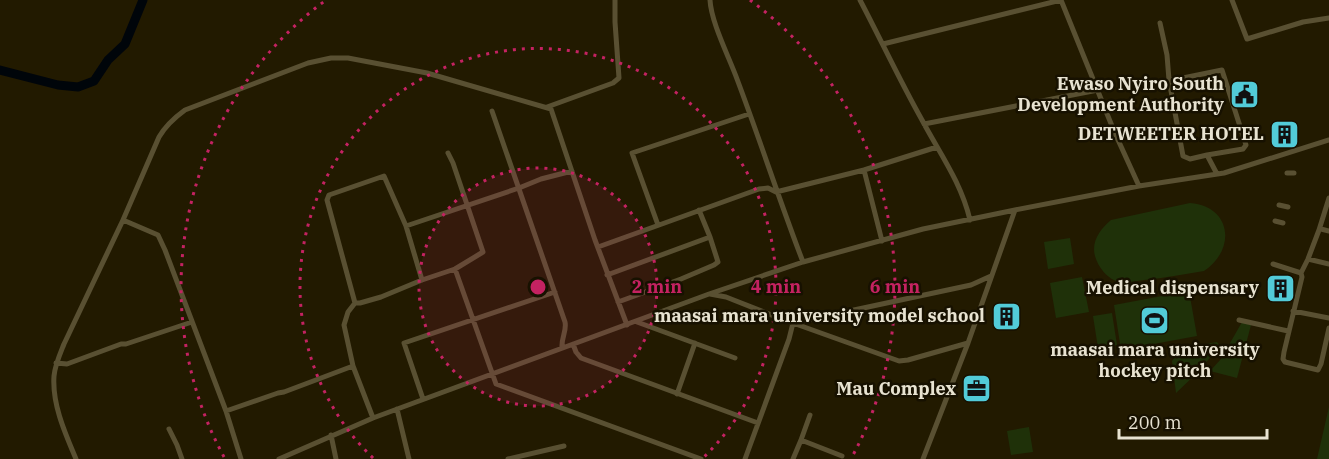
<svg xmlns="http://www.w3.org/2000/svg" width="1329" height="459" font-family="'IBM Plex Serif',serif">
  <rect width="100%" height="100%" fill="#221a00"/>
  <path fill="#1f3109" d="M1190,203C1231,206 1237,249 1204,271C1184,274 1164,278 1144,280C1136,281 1127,283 1120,282C1108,280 1098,267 1095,256C1091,242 1100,229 1111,220Z
    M1070,238L1074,264L1048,269L1044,242Z
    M1082,277L1089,312L1056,318L1050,283Z
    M1189,291L1197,336L1121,350L1114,305Z
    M1112,313L1117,345L1098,348L1093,316Z
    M1242,322L1251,325L1237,378L1210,371L1221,359Z
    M1217,342L1220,346L1197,373L1176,393L1172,361C1183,347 1200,345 1217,342Z
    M1329,407V459H1317Z
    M1029,427L1033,452L1011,455L1007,431Z"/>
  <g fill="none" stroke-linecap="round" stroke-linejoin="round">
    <path stroke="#00050a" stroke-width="9" d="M0,70L58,85L78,87L94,81L108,60L125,44L143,0"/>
    <path stroke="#595032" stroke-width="5" d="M710,0C711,22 729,57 737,79C760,140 780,202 803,262
      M860,0C881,40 900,81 922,120C940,154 961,182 970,220
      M1061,0L1114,131L1139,186
      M1232,0L1247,39L1303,22L1329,18
      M1160,23L1167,55L1169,80L1178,79L1222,70L1246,145L1243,149L1207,155L1217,174
      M883,44L1061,0
      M1169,80L1183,156L1190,159L1207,155
      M547,107L613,83L619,78L615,22V0
      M492,111L565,322C567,331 561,338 562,348
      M924,124L1098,90
      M864,170L882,241
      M1287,173H1294
      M1279,205L1288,207
      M123,220L158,235L165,250L226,411L241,459
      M1275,221L1283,223
      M658,225L632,153L749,114
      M406,226L519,188L541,179L572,171
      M1319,230L1329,198
      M598,247L759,189L768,188L776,192L864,170L937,147
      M1308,259L1329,264
      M1273,264L1301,273L1302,277L1284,352L1283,359L1285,362L1318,370L1321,364L1329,328
      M455,269L496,384L701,459
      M1301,273L1308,259L1319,230L1321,229L1329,231
      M607,275L710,237
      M710,294L726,297L779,318L899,361L908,360L968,343
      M618,302L681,279L714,265L718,262L710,237L699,210
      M355,303L327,200L329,195L384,176L406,226L422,280
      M1293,311L1329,318
      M1239,320L1288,331
      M637,322L735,358
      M573,344L576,352L581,358L758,423
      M56,363L67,364L121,344H126L192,322
      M677,394L695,343
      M423,399L404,343L555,292
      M397,409L409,459
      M226,411L278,393L284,392L353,366
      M373,418L353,366L344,325L348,312L355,303H360L381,297L422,280L455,269L483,252L453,163L448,153
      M169,429L177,445L182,459
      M331,435L336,459
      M801,440L842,456
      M76,459C65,433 52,404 54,376C55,365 60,354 64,344L123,220L159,137C166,125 174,118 185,110L308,63L331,58H348L427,73L551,109L595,240L627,325
      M279,459L373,418L709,294L803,262L923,229L1015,210
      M508,459L564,446
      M745,459L789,339L793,323L971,285L991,276
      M793,459L801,440L810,415
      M923,459L968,343L1015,210L1139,186L1224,173L1329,140"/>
  </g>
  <circle cx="538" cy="287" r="119" fill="#c42261" fill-opacity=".12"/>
  <g fill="none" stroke="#c42261" stroke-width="3" stroke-dasharray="3 6">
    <circle cx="538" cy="287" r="119"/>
    <path d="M373 458A238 238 0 1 1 703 458"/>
    <path d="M224 457A357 357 0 0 1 326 0M750 0A357 357 0 0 1 852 457"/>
  </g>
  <defs>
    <symbol id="civic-square" viewBox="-11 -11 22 22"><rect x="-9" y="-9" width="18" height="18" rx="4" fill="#52cbd8" stroke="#171100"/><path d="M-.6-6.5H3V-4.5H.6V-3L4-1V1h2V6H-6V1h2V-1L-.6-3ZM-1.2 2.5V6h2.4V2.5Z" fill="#111"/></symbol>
    <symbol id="building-square" viewBox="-11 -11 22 22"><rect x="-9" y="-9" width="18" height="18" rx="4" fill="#52cbd8" stroke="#171100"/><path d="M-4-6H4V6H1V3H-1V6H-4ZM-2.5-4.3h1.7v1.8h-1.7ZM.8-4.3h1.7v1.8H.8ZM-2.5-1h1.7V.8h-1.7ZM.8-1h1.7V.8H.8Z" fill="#111"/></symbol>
    <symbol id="stadium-square" viewBox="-11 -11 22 22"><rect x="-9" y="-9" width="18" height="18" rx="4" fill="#52cbd8" stroke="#171100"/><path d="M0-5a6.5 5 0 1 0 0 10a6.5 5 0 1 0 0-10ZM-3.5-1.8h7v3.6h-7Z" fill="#111"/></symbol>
    <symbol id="office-square" viewBox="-11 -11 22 22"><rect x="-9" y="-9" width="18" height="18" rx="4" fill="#52cbd8" stroke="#171100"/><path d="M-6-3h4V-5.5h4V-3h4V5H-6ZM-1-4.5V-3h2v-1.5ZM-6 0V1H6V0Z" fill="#111"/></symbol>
  </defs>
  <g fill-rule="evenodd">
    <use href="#civic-square" x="1228" y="78" width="33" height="33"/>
    <use href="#building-square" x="1268" y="118" width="33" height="33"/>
    <use href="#building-square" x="1264" y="272" width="33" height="33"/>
    <use href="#building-square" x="990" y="300" width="33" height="33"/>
    <use href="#stadium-square" x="1138" y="304" width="33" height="33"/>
    <use href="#office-square" x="960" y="372" width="33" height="33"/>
  </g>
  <g text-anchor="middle" stroke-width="5" stroke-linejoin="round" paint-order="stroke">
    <g font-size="18" font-weight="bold" fill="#e8e3d1" stroke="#171100" text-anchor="end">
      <text x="1224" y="90">Ewaso Nyiro South<tspan x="1224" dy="21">Development Authority</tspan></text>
      <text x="1264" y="140">DETWEETER HOTEL</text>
      <text x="1259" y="294">Medical dispensary</text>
      <text x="985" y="322">maasai mara university model school</text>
      <text x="1155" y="356" text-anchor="middle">maasai mara university<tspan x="1155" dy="21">hockey pitch</tspan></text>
      <text x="956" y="395">Mau Complex</text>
    </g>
  </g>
  <circle cx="538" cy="287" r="9" fill="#c42261" stroke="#171100" stroke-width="3"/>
  <g font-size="18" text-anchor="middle" font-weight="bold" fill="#c42261" stroke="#171100" stroke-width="5" stroke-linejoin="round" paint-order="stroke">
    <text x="657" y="293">2 min</text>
    <text x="776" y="293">4 min</text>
    <text x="895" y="293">6 min</text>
  </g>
  <path d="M1119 429v9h148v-9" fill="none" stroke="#e8e3d1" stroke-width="3"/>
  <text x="1128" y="429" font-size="18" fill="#e8e3d1" stroke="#171100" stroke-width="4.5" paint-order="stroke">200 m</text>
</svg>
